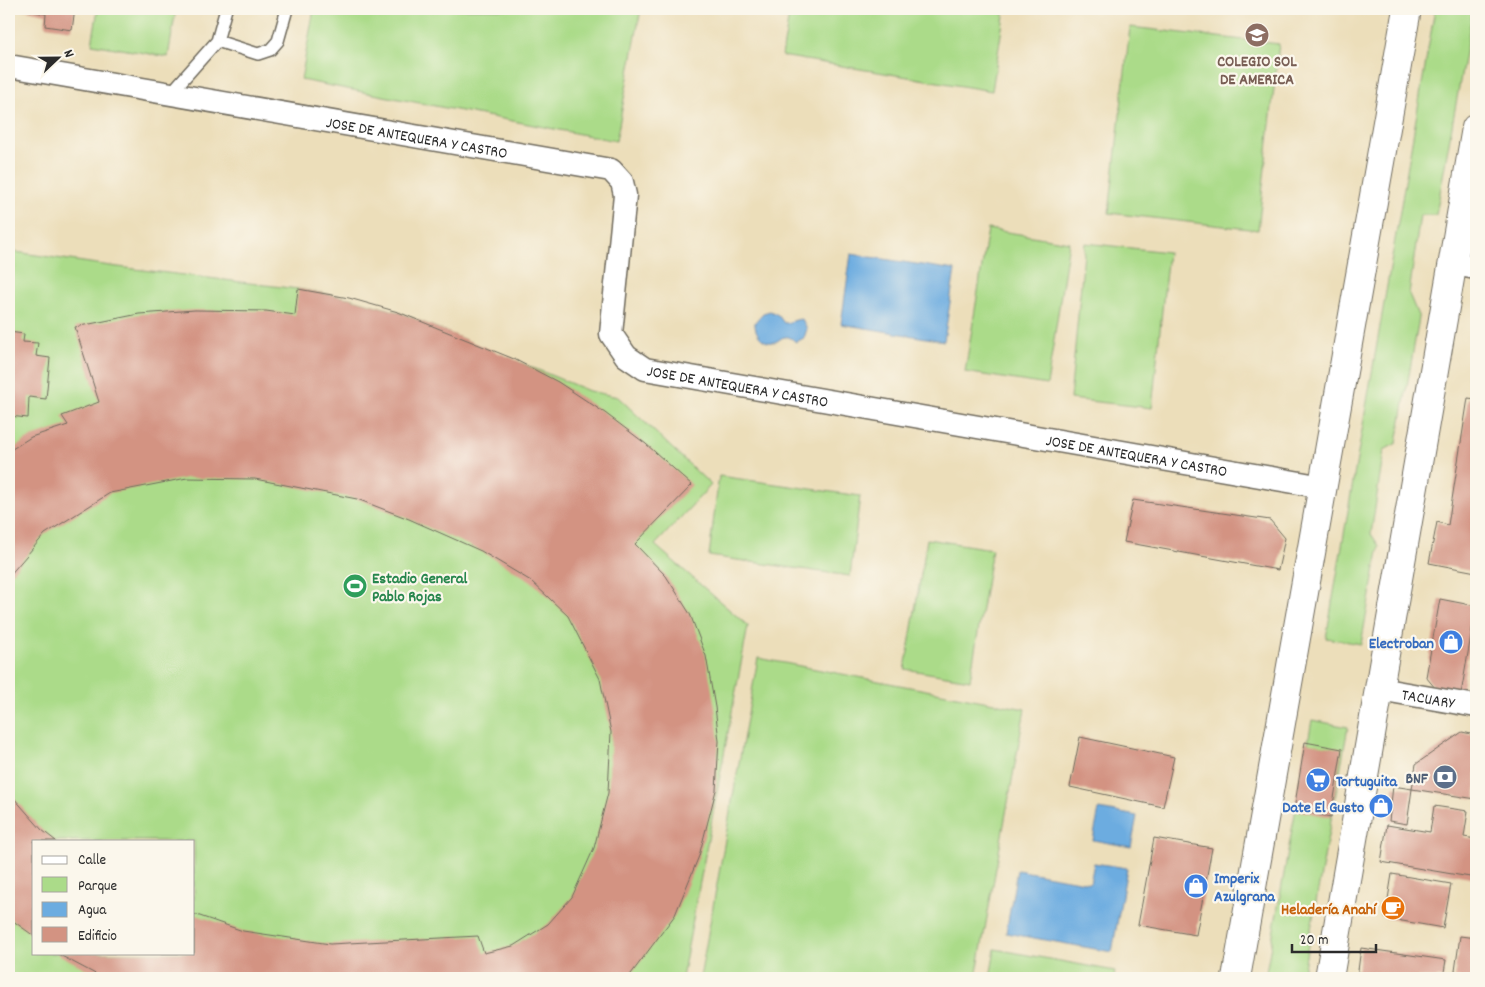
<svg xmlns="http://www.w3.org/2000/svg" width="1485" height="987" font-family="Dekko,sans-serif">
  <rect width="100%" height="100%" fill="#fbf7ec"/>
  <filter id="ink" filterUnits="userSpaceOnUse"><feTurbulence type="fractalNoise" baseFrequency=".02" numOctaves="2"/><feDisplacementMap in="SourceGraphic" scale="10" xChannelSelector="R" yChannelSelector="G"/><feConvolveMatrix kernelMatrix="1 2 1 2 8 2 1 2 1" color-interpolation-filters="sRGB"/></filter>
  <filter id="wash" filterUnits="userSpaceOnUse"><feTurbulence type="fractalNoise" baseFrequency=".0096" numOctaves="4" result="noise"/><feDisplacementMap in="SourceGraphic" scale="20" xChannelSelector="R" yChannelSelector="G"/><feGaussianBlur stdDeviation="1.12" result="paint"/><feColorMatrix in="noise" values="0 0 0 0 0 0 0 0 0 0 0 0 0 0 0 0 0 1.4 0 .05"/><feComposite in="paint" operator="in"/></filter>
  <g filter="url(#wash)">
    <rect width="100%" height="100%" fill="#ecdeba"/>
    <path fill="#abdb89" stroke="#6b835a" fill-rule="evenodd" d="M98,9H176L168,57L92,44Z
      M314,9H641L616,141L301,80Z
      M790,9H1005L992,91L782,56Z
      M1435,9H1473L1436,215H1420L1409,294L1419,318L1397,443L1384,450L1371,534L1379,546L1361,644L1326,638Z
      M1130,27L1279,44L1258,230L1109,213Z
      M988,229L1069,242L1047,385L965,372Z
      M1085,243L1168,252L1152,408L1070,399Z
      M9,251L110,266L298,289L349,298L398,312L589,391L618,397L711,485L655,545L748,626L682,978H9ZM34,841H194V953H34Z
      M1475,331H1476V379L1468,378Z
      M719,476L860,496L850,576L709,556Z
      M927,539L992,549L970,680L905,669Z
      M758,658L1025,709L976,978H700Z
      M1312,720L1348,727L1302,978H1265Z
      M995,949L1115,971L1114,978H990Z"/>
    <path fill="#6cace0" stroke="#4c6c86" d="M851,254L955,270L944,341L841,324Z
      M770,311L778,315L784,323C791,323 795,319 802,319L807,329L804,338L796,342C793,340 790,336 785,337C781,337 779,341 775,342C762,345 754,332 755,322L763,313Z
      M1099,809L1137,816L1131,847L1093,840Z
      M1094,863L1127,868L1112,952L1006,933L1017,870L1090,883Z"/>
    <g id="blocks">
      <path fill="#d39382" d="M21,9H75L72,30L45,26L46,14Z
        M298,289L349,298L398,312L514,359L558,382L605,413L646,444L692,485L635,544L666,576L690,614L706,656L715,707L719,741L716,790L699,856L675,915L628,978H103L56,953H194V914L243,931L330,944L478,936L484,953L513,946L548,924L572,897L594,848L608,793L611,732L600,679L568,616L531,581L481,551L409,519L357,499L255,479L187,478L110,493L45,534L9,576V451L31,437L68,425L62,416L99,402L75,327L139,314L195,310L266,311L295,315Z
        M9,332L24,334L23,342L38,343L36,356L50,358L46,399L29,397L28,418L9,416Z
        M1468,398L1476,399V572L1429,563L1437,522L1448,525Z
        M1133,500L1270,520L1285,538L1278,570L1124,542Z
        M1440,599L1476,606L1461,694L1436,689L1426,677Z
        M1462,732L1476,735V799L1412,789L1416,764Z
        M1080,737L1174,757L1163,807L1070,787Z
        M1305,742L1342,749L1331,817L1294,810Z
        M1393,786L1412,789L1407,824L1389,821Z
        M9,789L13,797L42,830L56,841H34V936L9,918Z
        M1434,806L1468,811L1464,837L1476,839V878L1381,862L1387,825L1430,832Z
        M1154,838L1212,848L1196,935L1138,925Z
        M1392,874L1451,884L1443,928L1385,918Z
        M1460,936L1476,938V978H1454Z
        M1361,948L1446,960L1443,978H1357Z"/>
    </g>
  </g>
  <g filter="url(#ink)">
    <use href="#blocks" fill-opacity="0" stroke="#6f6a5d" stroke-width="1"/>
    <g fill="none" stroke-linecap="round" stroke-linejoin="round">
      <defs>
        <path id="service" d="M217,41L258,54L270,50L278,41L287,9
          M170,94L217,41L226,9"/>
        <g id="minor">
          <path id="s1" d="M9,66L611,170L622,182L625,195L611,334L626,356L645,369L1323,487"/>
          <path d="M1453,264L1476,268"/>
          <path id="s2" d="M1379,689L1476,706"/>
        </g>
        <path id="secondary" d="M1236,978L1407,9
          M1329,978L1476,128"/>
      </defs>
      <use href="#service" stroke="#6f6a5d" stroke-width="14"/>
      <use href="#minor" stroke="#6f6a5d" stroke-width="25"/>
      <use href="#secondary" stroke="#6f6a5d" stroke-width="30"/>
      <use href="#service" stroke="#fff" stroke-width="11"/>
      <use href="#minor" stroke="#fff" stroke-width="22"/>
      <use href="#secondary" stroke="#fff" stroke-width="28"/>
    </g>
  </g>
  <defs>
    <symbol id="school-disc" viewBox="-11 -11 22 22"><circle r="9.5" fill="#8d6e63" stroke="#fbf7ec"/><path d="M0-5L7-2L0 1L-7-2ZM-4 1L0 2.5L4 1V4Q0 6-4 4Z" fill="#fff"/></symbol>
    <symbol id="stadium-disc" viewBox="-11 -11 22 22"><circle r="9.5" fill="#2e9e5b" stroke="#fbf7ec"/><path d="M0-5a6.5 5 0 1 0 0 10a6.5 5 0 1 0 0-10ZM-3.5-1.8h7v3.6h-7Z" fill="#fff"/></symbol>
    <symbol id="shop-disc" viewBox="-11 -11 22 22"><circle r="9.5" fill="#3f7fe0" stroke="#fbf7ec"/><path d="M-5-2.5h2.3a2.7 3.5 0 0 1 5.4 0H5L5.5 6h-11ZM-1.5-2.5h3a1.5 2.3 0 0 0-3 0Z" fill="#fff"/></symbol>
    <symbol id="bank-disc" viewBox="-11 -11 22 22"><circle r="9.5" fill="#5c6f8a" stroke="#fbf7ec"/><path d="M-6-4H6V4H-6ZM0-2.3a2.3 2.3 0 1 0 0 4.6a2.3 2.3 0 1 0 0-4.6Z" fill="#fff"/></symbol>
    <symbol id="supermarket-disc" viewBox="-11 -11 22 22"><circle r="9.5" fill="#3f7fe0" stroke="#fbf7ec"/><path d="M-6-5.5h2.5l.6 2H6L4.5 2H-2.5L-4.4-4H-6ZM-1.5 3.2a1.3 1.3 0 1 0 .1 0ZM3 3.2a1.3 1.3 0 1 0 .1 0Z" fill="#fff"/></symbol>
    <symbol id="cafe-disc" viewBox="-11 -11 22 22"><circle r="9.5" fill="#e8710a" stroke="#fbf7ec"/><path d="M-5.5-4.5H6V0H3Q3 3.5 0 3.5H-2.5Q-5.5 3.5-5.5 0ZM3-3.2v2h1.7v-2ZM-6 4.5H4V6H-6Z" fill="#fff"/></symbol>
  </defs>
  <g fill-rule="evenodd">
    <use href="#school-disc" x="1243" y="21" width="28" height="28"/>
    <use href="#stadium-disc" x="341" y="572" width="28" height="28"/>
    <use href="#shop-disc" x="1437" y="628" width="28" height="28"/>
    <use href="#bank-disc" x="1431" y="763" width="28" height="28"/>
    <use href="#supermarket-disc" x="1304" y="766" width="28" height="28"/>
    <use href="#shop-disc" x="1367" y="792" width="28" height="28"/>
    <use href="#shop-disc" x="1182" y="872" width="28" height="28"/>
    <use href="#cafe-disc" x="1379" y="894" width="28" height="28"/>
  </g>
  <g text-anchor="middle" stroke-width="4.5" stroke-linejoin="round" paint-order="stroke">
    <g font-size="16" font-weight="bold" fill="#785e54" stroke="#fbf7ec">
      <text x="1257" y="66">COLEGIO SOL<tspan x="1257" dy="18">DE AMERICA</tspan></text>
    </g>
    <g font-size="16" fill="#2b2b2b" stroke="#fbf7ec">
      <text dy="6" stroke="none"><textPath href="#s1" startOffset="414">JOSE DE ANTEQUERA Y CASTRO</textPath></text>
      <text dy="6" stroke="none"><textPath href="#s1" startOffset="924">JOSE DE ANTEQUERA Y CASTRO</textPath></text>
      <text dy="6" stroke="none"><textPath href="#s1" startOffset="1329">JOSE DE ANTEQUERA Y CASTRO</textPath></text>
      <text dy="6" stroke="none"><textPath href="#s2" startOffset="50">TACUARY</textPath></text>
    </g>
    <g font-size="16" font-weight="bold" fill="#27864d" stroke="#fbf7ec" text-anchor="start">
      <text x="372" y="583">Estadio General<tspan x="372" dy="18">Pablo Rojas</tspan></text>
    </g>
    <g font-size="16" font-weight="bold" fill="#366cbe" stroke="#fbf7ec" text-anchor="end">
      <text x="1434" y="648">Electroban</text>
      <text x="1336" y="786" text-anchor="start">Tortuguita</text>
      <text x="1364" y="812">Date El Gusto</text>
      <text x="1214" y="883" text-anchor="start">Imperix<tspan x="1214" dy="18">Azulgrana</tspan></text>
    </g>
    <g font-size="16" font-weight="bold" fill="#4e5e75" stroke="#fbf7ec" text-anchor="end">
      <text x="1428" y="783">BNF</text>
    </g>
    <g font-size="16" font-weight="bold" fill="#c56008" stroke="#fbf7ec" text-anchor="end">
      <text x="1376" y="914">Heladería Anahí</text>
    </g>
  </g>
  <rect width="1485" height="987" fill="none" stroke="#fbf7ec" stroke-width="30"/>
  <rect x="32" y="840" width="162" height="115" fill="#fbf7ec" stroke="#a8a59f"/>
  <rect x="42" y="856" width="25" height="8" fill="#ffffff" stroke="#a8a59f"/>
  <text x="78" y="864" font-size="15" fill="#2b2b2b">Calle</text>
  <rect x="42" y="877" width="25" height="15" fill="#abdb89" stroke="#a8a59f"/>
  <text x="78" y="890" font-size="15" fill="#2b2b2b">Parque</text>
  <rect x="42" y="902" width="25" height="15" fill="#6cace0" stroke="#a8a59f"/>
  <text x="78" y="914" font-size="15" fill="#2b2b2b">Agua</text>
  <rect x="42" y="927" width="25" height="15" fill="#d39382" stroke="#a8a59f"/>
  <text x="78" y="940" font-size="15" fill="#2b2b2b">Edificio</text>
  <g transform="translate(58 58) rotate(68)" stroke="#fbf7ec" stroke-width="4" paint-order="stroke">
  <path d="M0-4L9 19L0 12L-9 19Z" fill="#2b2b2b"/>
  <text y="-8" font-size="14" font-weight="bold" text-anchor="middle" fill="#2b2b2b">N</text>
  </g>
  <path d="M1292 944v8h84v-8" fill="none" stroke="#2b2b2b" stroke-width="2.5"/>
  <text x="1300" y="944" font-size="15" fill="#2b2b2b" stroke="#fbf7ec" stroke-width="4" paint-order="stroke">20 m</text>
</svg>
